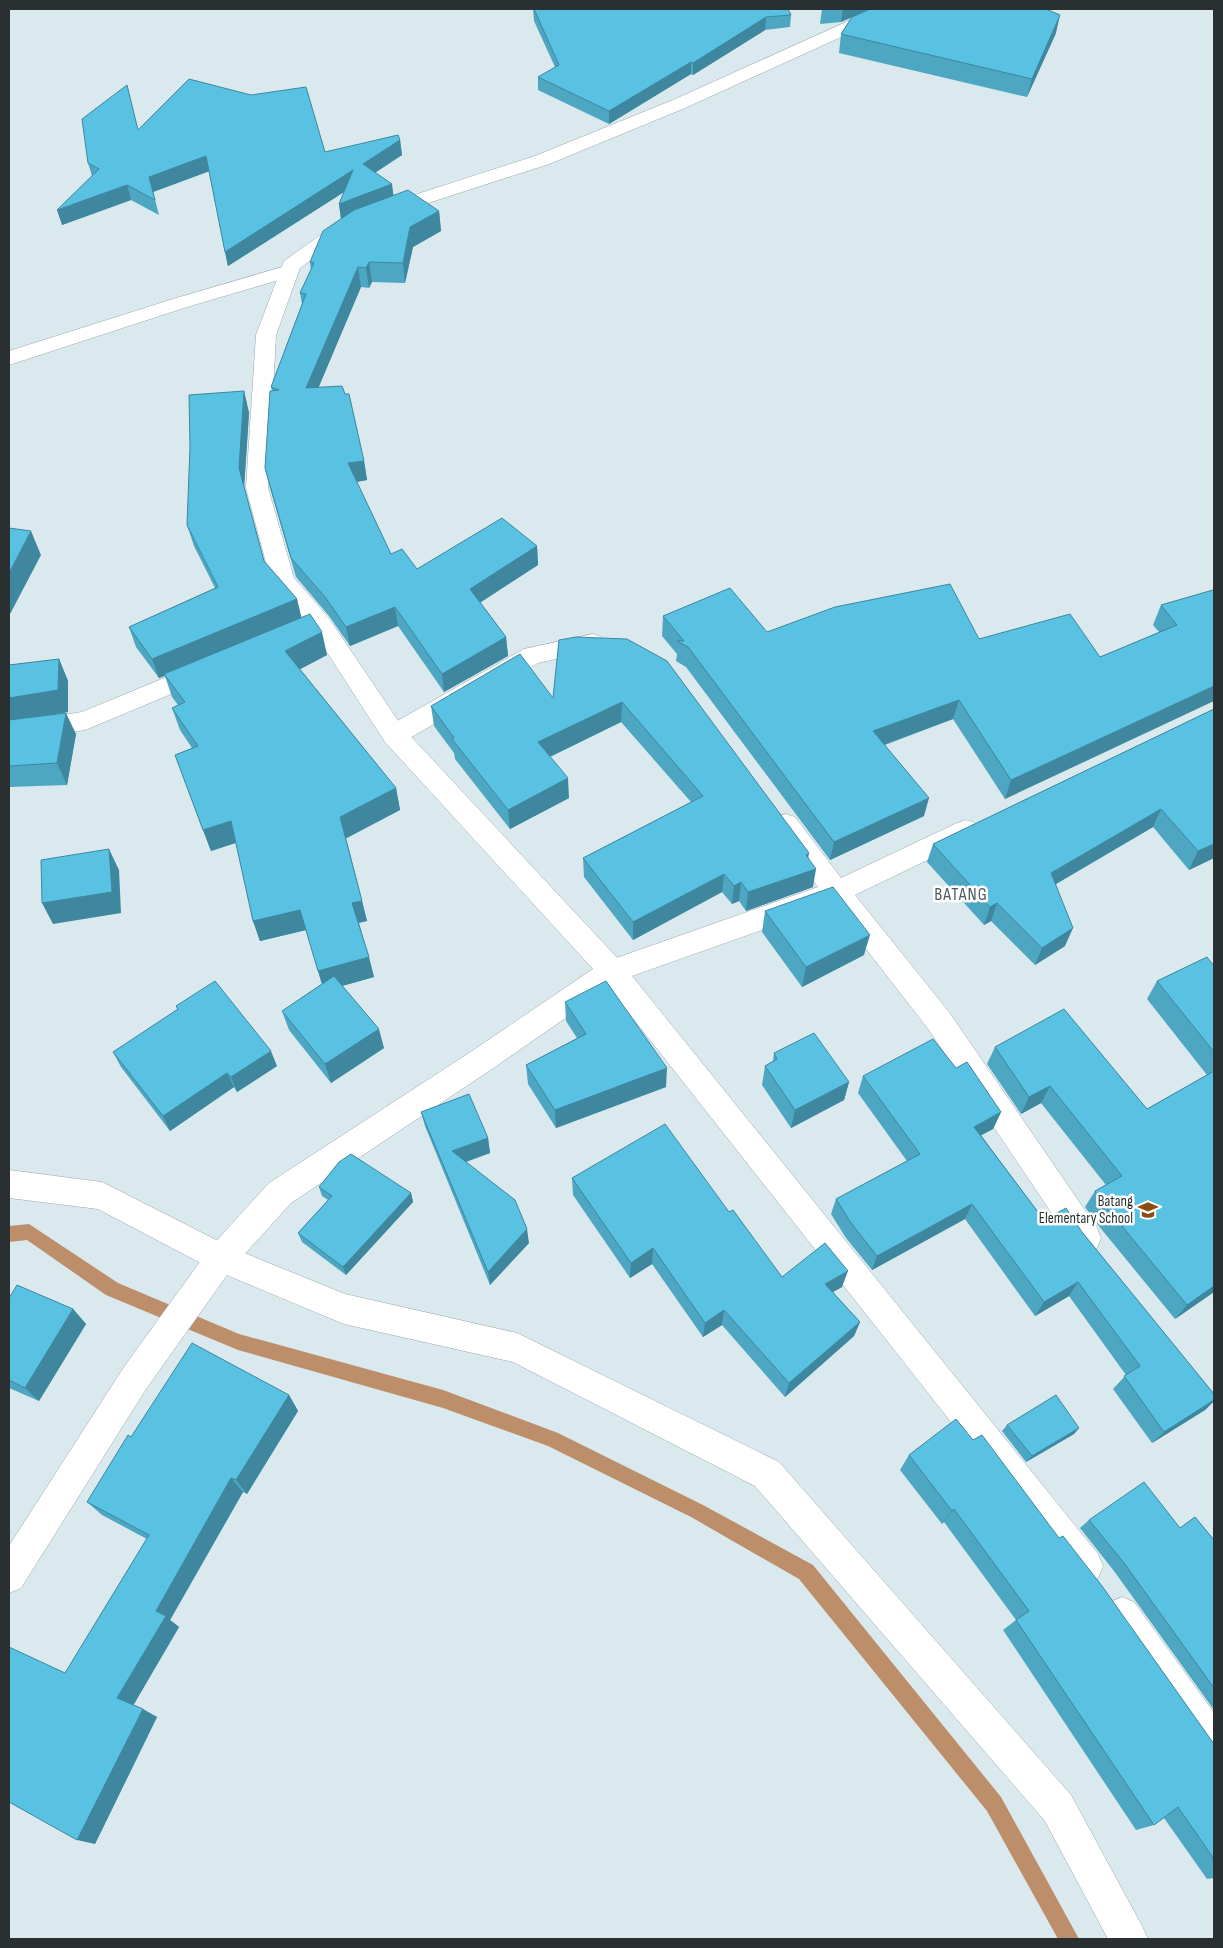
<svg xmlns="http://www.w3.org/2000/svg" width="1223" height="1948" font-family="'Sofia Sans Condensed',sans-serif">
  <rect width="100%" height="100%" fill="#dae9ee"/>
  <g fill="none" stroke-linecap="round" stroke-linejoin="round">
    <path fill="#bd8e6a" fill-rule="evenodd" d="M29,1224L118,1283L239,1334L443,1390L558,1433L703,1505L813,1565L1001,1797L1079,1939H1058L987,1811L799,1579L691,1517L548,1446L443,1408L238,1350L106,1295L27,1240L9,1242V1226Z"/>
    <defs>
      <path id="minor" d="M289,265L296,267L299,271L296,275L187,307L9,365V351L173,299Z
        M593,634L601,637L605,643L601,649L538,663L403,742L394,745L385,742L382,735L385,728L524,649Z
        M203,662L212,665L215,671L212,677L85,730L9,741V723L82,712Z
        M786,814L795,817L841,878L957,823L966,820L975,823L979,830L975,837L855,895L949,1012L1097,1228L1101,1238L1097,1248L1086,1252L1075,1248L929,1030L832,905L632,976L1098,1554L1103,1566L1098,1578L1086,1583L1074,1578L602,979L598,971L602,963L818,887L773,824L777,817Z
        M9,1170L102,1182L232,1248L345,1294L517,1333L779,1462L1071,1795L1142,1926L1148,1939H1108L1045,1821L755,1486L513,1362L344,1324L210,1268L98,1209L9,1198Z
        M1122,1597L1134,1602L1214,1713V1761L1201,1756L1110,1626L1105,1614L1110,1602Z"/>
      <path id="tertiary" d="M875,9H896L894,13L685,108L549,164L391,215L384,217L377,215L374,211L377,207L535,156L673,100Z
        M346,220L353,222L356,226L353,230L300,268L276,335L268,488L294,578L328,617L403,728L622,963L626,971L622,979L489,1071L291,1203L232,1268L146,1389L21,1588L9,1593V1546L124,1367L210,1248L269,1183L469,1053L593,969L385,742L312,629L271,581L246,488L256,335L284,261L339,222Z"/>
    </defs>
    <use href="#minor" stroke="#9ba9ae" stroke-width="1"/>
    <use href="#tertiary" stroke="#9ba9ae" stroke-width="1"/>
    <use href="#minor" fill="#fff" fill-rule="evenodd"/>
    <use href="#tertiary" fill="#fff" fill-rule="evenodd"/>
  </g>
  <path fill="#4da6c2" d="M533,9L791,15L790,27L765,30L693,75L691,74L609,124L538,90V77L555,67L534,21Z
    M822,9H1046L1056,33L1027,97L839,53L841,34L852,17L841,22L820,24Z
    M138,130L325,152L400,140L402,155L375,173L393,195L439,211L441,231L413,247L405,283L372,282L369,288L361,287L318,387L364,461L367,480L356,482L391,554L417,569L537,546L538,565L480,602L506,637L508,656L444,692L398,626L350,646L329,616L296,577L270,488L265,468L272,391L271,387L302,304L300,293L311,270L310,262L341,219L339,204L344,192L228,266L209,171L153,192L159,215L131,200L62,225L92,176L88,163Z
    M244,391L249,413L244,487L264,561L297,599L301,617L327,655L300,669L396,788L400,810L346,838L367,921L359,923L374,977L342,986L384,1048L331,1083L289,1030L282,1011L322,984L306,930L260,941L253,921L236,843L211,851L175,755L192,748L180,730L172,708L178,705L172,697L165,676L159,678L136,647L129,627L215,588L194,546L187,525Z
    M1213,590L1005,799L953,719L885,745L924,816L830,860L686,667L676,661L677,654L662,636L663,616L767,632L979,639L1100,657L1159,632L1153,625L1161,605Z
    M559,640L808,858L813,887L746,911L739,901L732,904L722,892L633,940L584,877L583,858L691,802L621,722L550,757L569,798L510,829L455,759L454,753L434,726L431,706L553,698Z
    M59,659L68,681V712L56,714L76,734L67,785L9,787V665Z
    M1214,709V858L1189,870L1153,827L1056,884L1065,946L1035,965L991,921L984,925L927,862L933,844Z
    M765,911L864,955L802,987L762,932Z
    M1214,966V1292L1175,1319L1098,1225L1085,1207L1095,1191L1106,1185L1041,1103L1021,1114L987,1064L995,1047L1147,1109L1207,1075L1147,999L1157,981Z
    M565,1002L666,1087L556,1128L528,1084L526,1065L577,1038L566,1021Z
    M176,1006L277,1066L237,1092L234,1087L170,1131L121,1067L113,1052L178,1010Z
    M774,1053L849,1082L844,1100L791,1128L762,1085L765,1066L773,1061Z
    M956,1068L1001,1112L993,1129L981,1135L1044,1220L1082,1232L1214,1394V1401L1205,1410L1152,1443L1113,1389L1126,1375L1069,1296L1035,1316L965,1219L872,1270L846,1238L831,1214L836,1199L907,1161L858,1093L863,1076Z
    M421,1112L488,1138L490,1153L465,1162L529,1243L490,1285L425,1126Z
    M572,1178L729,1212L782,1277L842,1287L833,1292L860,1322L854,1336L785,1397L722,1325L703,1337L652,1264L630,1278L573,1195Z
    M319,1187L411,1193L413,1202L346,1275L302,1242L298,1233L328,1200L322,1196Z
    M9,1298L73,1309L86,1324L39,1401L9,1388Z
    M289,1395L298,1411L247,1494L243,1492L170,1620L179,1627L133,1705L157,1717L95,1844L65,1673L147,1539L102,1515L87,1502L131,1437Z
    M1007,1425L1079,1428L1074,1434L1026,1462L1002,1431Z
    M973,1440L1059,1538L1214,1744V1878L1207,1879L1164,1818L1154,1825L1136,1830L1003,1630L1016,1620L944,1522L942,1524L900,1470L909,1455Z
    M1195,1517L1214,1540V1710L1114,1571L1080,1528L1089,1520L1180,1528Z"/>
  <path fill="#3e879e" d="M843,9H871L841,22Z
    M1060,15L1056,33L1027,97L1032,79Z
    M766,17L765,30L693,75V63Z
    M691,62V74L609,124V111Z
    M400,140L402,155L365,179L363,164Z
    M206,156L210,171L153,192L159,215L149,177Z
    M353,170L355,185L228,266L225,252Z
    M392,184L394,199L341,219L339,204Z
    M127,185L131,200L62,225L57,210Z
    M439,211L441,231L413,247L405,283L403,263L410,227Z
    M369,262L372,282L369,288L366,268Z
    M358,267L361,287L310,408L306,388Z
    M244,391L249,413L244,488L239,468Z
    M364,461L367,480L351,483L348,463Z
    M31,531L41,555L9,616V573Z
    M537,546L538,565L472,608L470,589Z
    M297,599L302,620L159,678L152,659Z
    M395,607L398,626L350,646L346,627Z
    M322,632L327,655L291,674L285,651Z
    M506,637L508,656L444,692L442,674Z
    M59,659L68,681V712L9,721V698Z
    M1214,686V701L1005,799L1011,780Z
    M959,700L953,719L869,750L873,731Z
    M622,702L621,722L539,762L538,742Z
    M66,713L76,734L67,785L57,763Z
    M568,778L569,798L510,829L508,810Z
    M396,788L400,810L345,839L340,817Z
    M929,798L924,816L830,860L834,842Z
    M1161,809L1153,827L1044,891L1051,873Z
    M231,821L238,842L211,851L203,830Z
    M1214,844V858L1189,870L1198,851Z
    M109,849L119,870L121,913L53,924L42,903Z
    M809,853L806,872L816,869L813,887L746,911L748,892Z
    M724,874L722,892L633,940V922Z
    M741,882L739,901L732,904L734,886Z
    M362,901L367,921L357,923L352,903Z
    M997,903L991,921L984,925L990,907Z
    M300,910L306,930L260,941L253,921Z
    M1073,928L1065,946L1035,965L1042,948Z
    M870,935L864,955L802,987L806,967Z
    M369,957L374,977L324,991L318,971Z
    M379,1029L384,1048L331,1083L325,1064Z
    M271,1051L277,1066L237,1092L231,1077Z
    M667,1068L666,1087L556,1128L555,1110Z
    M227,1073L234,1087L170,1131L163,1116Z
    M849,1082L844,1100L791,1128L795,1110Z
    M1050,1086L1041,1103L1021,1114L1029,1097Z
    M1001,1112L993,1129L967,1143L974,1127Z
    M488,1138L490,1153L455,1166L452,1151Z
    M411,1193L413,1202L346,1275L343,1267Z
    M972,1204L965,1219L872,1270L877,1256Z
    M527,1229L529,1243L490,1285L488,1272Z
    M653,1248L652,1264L630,1278L631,1263Z
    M848,1271L842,1287L820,1299L825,1284Z
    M1078,1282L1069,1296L1035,1316L1044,1302Z
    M1214,1286V1292L1175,1319L1187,1305Z
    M73,1309L86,1324L39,1401L25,1388Z
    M724,1310L722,1325L703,1337L705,1323Z
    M860,1322L854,1336L785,1397L789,1383Z
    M289,1395L298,1411L247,1494L236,1480Z
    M1214,1400V1401L1205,1410L1152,1443L1164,1432Z
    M1079,1428L1074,1434L1026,1462L1032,1456Z
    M231,1478L243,1492L170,1620L179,1627L133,1706L117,1698L156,1611Z
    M954,1509L944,1522L942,1524L952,1511Z
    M143,1709L157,1717L95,1844L77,1840Z"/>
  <path fill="#59c1e2" stroke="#3e879e" d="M534,9H788L791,15L766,17L693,63L691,62L609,111L538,77L559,65Z
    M870,9H1046L1060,15L1032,79L841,34L852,17Z
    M189,79L251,95L306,87L325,152L398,135L400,140L363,164L392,184L339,204L353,170L225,252L206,156L149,177L155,200L127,185L57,210L99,169L88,163L82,119L127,85L138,130Z
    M408,190L439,211L410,227L403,263L369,262L366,268L358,267L306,388L342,386L345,394H349L364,461L348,463L391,554L402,549L417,569L502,518L537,546L470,589L506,637L442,674L395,607L346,627L325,597L291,558L265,468L270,391L279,390L271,387L306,294L300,293L314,263L310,262L323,231L354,210Z
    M244,391L239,468L264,561L297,599L152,659L129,627L218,587L187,525L190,447L189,395Z
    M9,528L31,531L9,573Z
    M950,584L979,639L1070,614L1100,657L1177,625L1161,605L1213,590L1214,592V686L1011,780L959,700L873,731L929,798L834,842L688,647L677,641H684L663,616L730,588L767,632L835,607Z
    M310,614L322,632L285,651L396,788L340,817L362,901L352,903L369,957L318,971L300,910L253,921L231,821L203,830L175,755L198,746L172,708L185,702L164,674Z
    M576,637L627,639L667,661L809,853L806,855L816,869L748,892L741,882L734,886L724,874L633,922L583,858L703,796L622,702L538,742L568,778L508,810L452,739L454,738L431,706L520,654L553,698L559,640Z
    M59,659L58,690L9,698V665Z
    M1214,709V844L1198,851L1161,809L1051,873L1073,928L1042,948L997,903L990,907L933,844Z
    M66,713L57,763L9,766V720Z
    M109,849L112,892L42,903L41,860Z
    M833,887L870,935L806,967L765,911Z
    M1207,957L1214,966V1052L1157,981Z
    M334,976L379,1029L325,1064L282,1011Z
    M215,981L271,1051L231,1077L227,1073L163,1116L113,1052L178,1009L176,1006Z
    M606,981L667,1068L555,1110L526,1065L586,1034L565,1002Z
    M1064,1009L1147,1109L1214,1071V1286L1187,1305L1108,1209L1095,1191L1122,1176L1050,1086L1029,1097L995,1047Z
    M814,1033L849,1082L795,1110L765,1066L777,1059L774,1053Z
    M933,1039L956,1068L967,1062L1001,1112L974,1127L1044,1220L1066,1208L1082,1232L1214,1394V1400L1164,1432L1124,1376L1140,1366L1078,1282L1044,1302L972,1204L877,1256L851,1223L836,1199L920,1154L863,1076Z
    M469,1094L488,1138L452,1151L515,1200L527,1229L488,1272L421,1112Z
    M665,1124L729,1212L733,1210L782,1277L825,1243L848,1271L825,1284L860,1322L789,1383L724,1310L705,1323L653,1248L631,1263L572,1178Z
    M351,1154L411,1193L343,1267L298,1233L332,1196L319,1187L339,1162Z
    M17,1285L73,1309L25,1388L9,1380V1298Z
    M192,1343L289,1395L236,1480L231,1478L156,1611L166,1616L117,1698L143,1709L77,1840L9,1802V1647L65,1673L149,1535L87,1502L128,1435L131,1437Z
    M1056,1395L1079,1428L1032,1456L1007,1425Z
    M956,1419L973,1440L982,1435L1059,1538L1063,1536L1102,1586L1214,1744V1859L1178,1807L1154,1825L1016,1620L1029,1611L954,1509L952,1511L909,1455Z
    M1144,1482L1180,1528L1195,1517L1214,1540V1688L1124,1563L1089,1520Z"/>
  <defs>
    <symbol id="school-bare" viewBox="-9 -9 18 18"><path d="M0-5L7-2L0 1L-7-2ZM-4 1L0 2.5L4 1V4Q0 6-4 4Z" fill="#8a4c10" stroke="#fff" stroke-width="2.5" paint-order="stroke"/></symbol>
  </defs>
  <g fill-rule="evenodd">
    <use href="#school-bare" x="1134" y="1196" width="28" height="28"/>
  </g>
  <g text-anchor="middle" stroke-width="5" stroke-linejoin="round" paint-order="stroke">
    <g font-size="15" fill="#2a3032" stroke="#fff" text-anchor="end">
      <text x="1133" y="1206">Batang<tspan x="1133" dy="17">Elementary School</tspan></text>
    </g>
    <g font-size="18" letter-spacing="1" fill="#4e5a5f" stroke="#fff">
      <text x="961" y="900">BATANG</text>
    </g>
  </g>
  <rect width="1223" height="1948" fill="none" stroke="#2a3032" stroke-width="20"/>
</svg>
